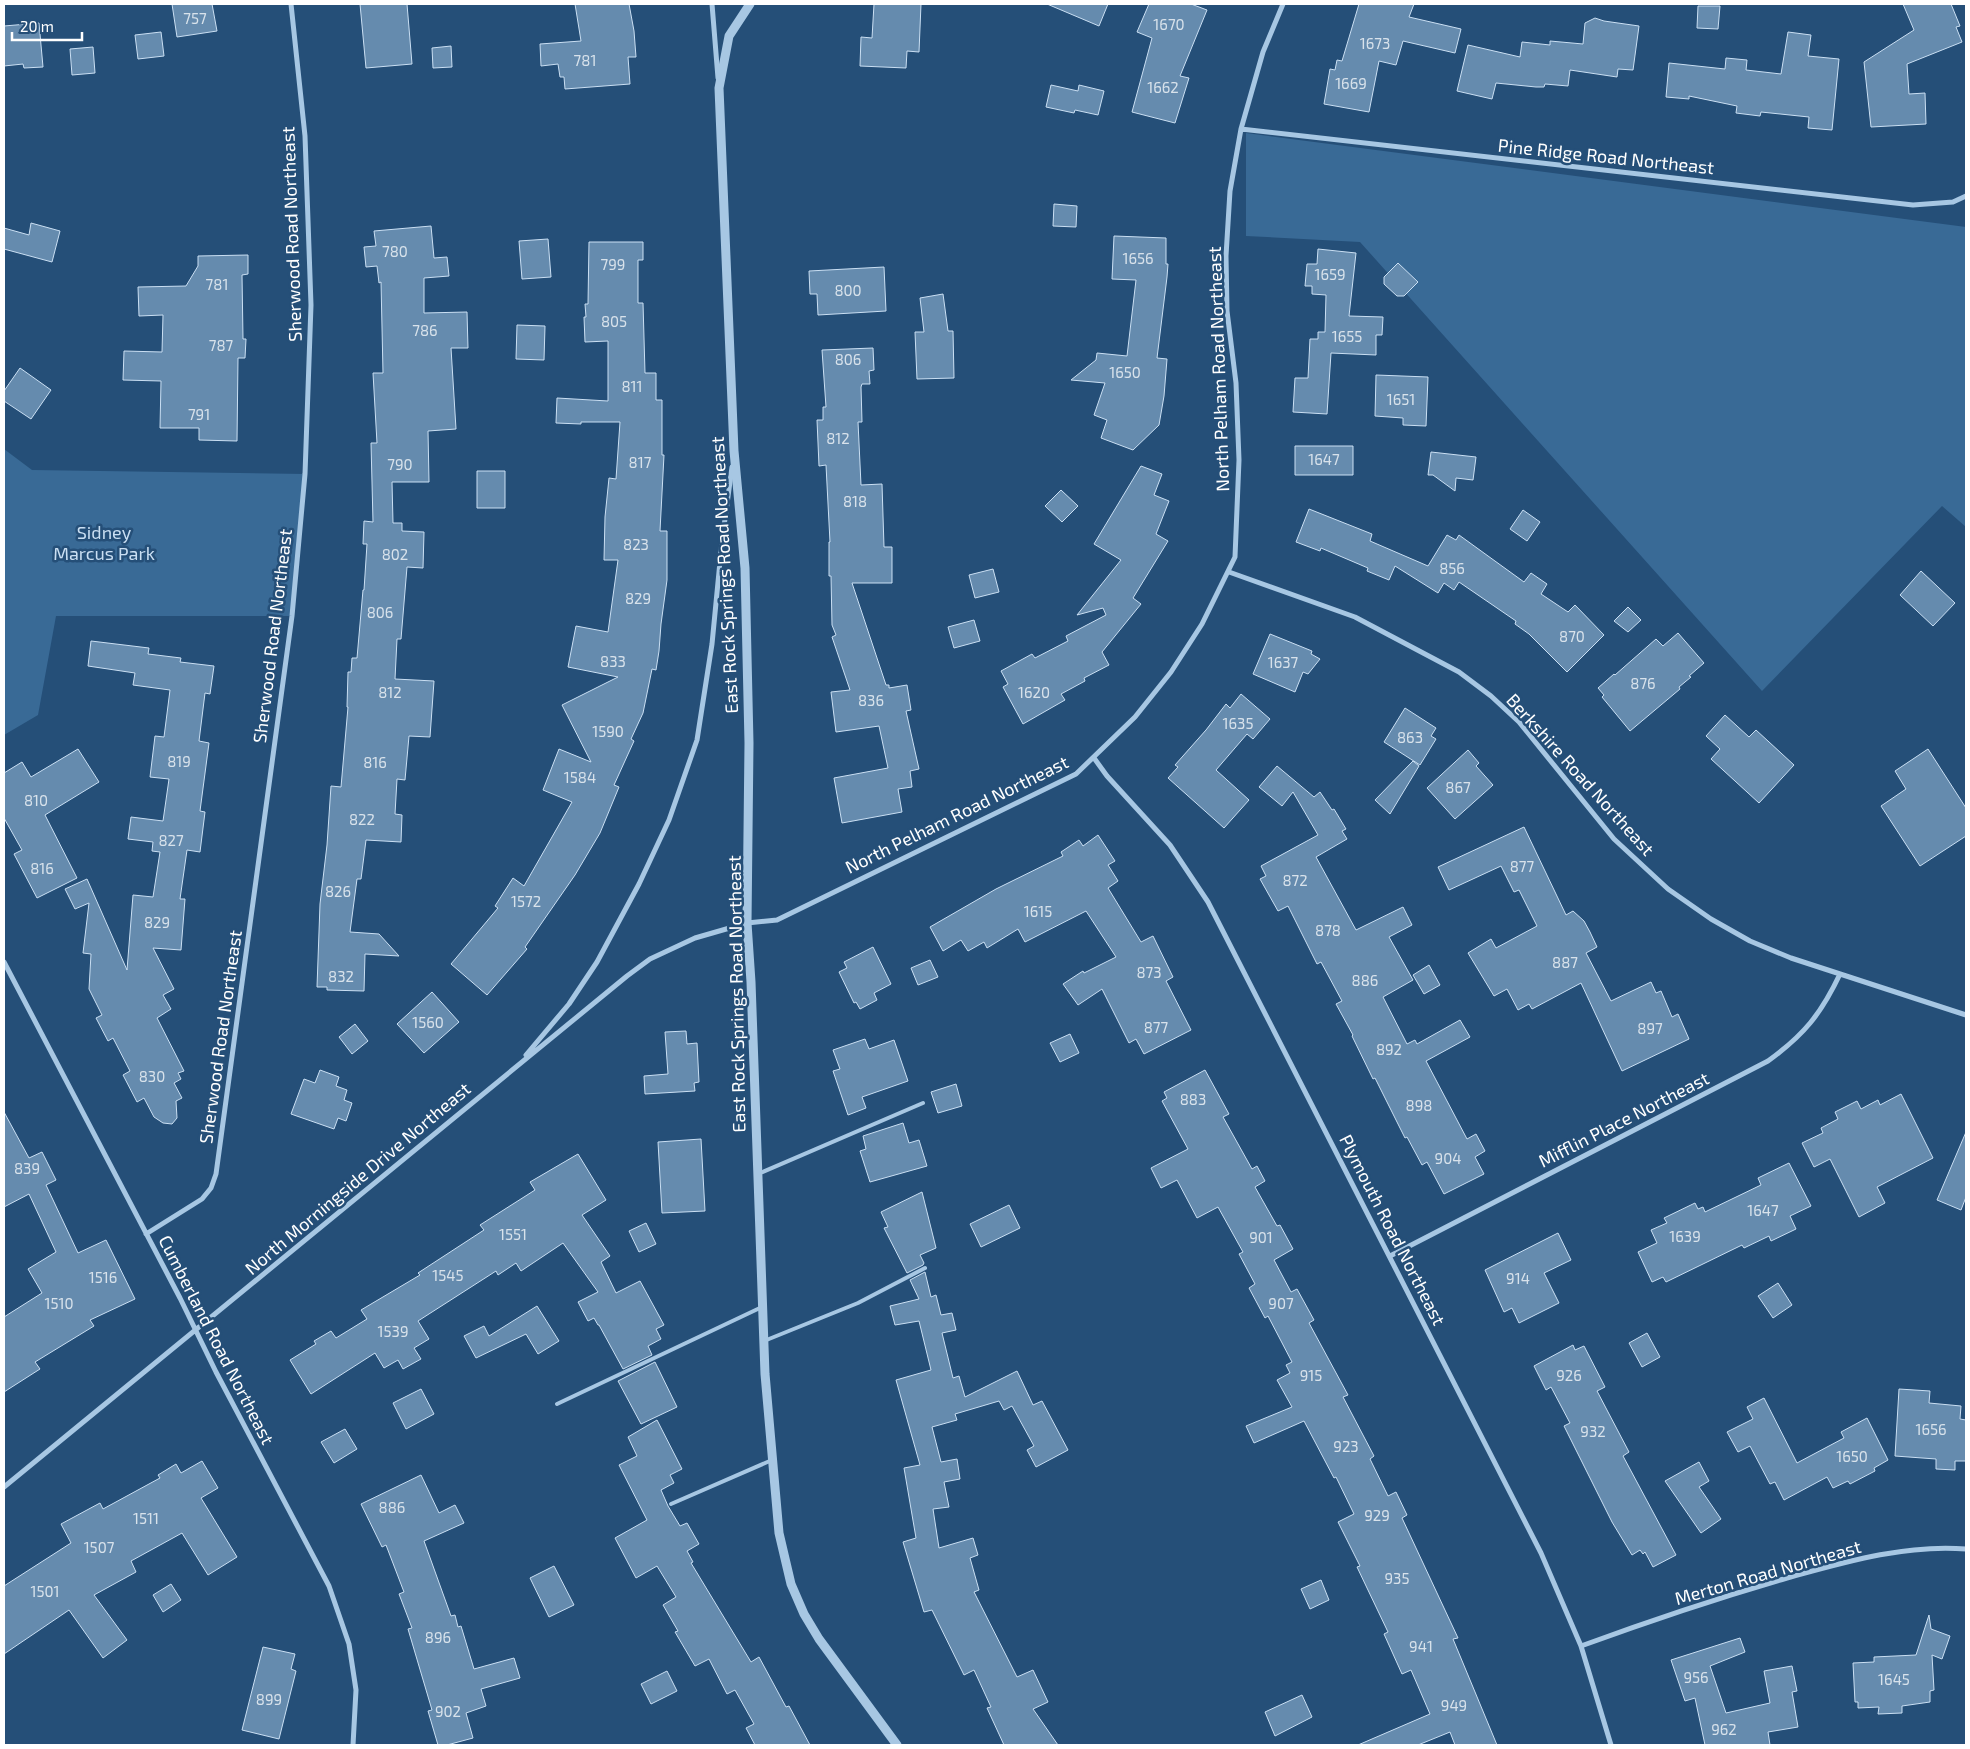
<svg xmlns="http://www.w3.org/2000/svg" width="1970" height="1749" font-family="'Exo 2',sans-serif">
  <rect width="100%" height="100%" fill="#254f78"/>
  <path fill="#396a96" d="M1246,133L1966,227V527L1942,506L1762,691L1360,242L1246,236Z
    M4,449L32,470L305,474L292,616H56L38,715L4,735Z"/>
  <path fill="#658bae" stroke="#cadff3" d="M172,4H212L217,31L177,37Z
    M360,4H407L412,64L366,68Z
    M575,4H629L634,31L636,57H628L630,84L565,89L564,77H560L558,64L541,66L540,44L581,41Z
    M874,4H921L919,52L907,51L906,68L860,66L861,37L872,38Z
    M1047,4H1108L1099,26Z
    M1149,4H1191L1207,10L1180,76L1189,78L1175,123L1132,112L1152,38L1137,32Z
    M1359,4H1414L1409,17L1461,29L1455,53L1403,41L1396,65L1379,61L1369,112L1324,104L1330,69L1335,70L1337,60L1342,61Z
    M1903,4H1951L1960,26L1956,27L1962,42L1907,64L1909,94L1925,93L1926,124L1871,127L1864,62L1914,30Z
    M1698,6H1720L1718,29L1697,28Z
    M1595,18L1604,21L1639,26L1633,70L1618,69L1617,77L1570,70L1568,86L1545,84L1544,87H1536L1496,83L1492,99L1457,91L1468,45L1520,57L1522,42L1550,45V41L1583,44L1585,23Z
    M39,23L43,67L24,68L23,64L4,66V26Z
    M161,32L164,56L138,59L135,35Z
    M1788,32L1811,35L1808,56L1839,59L1832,130L1808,128L1809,117L1761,112L1760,116L1736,113L1737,106L1689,96V99L1666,97L1669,63L1725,69L1726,58L1747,60L1746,70L1781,74Z
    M451,46L452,67L433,68L432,48Z
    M93,47L95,73L72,75L70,49Z
    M1051,85L1078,91L1079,85L1104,91L1098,115L1075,110L1074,113L1046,107Z
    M1054,204L1077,206L1076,227L1053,226Z
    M31,223L60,231L52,262L4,249V228L29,235Z
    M431,226L434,258L447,257L449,276L424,278V313L467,312L468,348H451L456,429L428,431L429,482H392L393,523H402V531L424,532L423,568L407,567L401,639H397L395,679L434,681L430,737L409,736L405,780L397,779L395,814L402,815L401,842L366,840L361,879H357L350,932L379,934L399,956L365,954L364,991L327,990V987H317L320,904L327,845L331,786L341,787L348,707H347L348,672H351L352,658H357L363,590H364L367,544H363L364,521L373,522L371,443H377L373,373H383L381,282L379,283L377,266L366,267L364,247L376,246L374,231Z
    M1114,236L1166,238V264H1168L1167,277L1157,358L1167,359L1164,396L1159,425L1133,450L1101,438L1107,420L1094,415L1105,383L1071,380L1096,360L1097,353L1127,356L1136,280L1112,279Z
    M548,239L551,277L522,279L519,241Z
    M589,242H643V260H638V303H643L645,373H656V400H662V455H664L660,531H667V580L661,624L659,651L656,670L652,669L643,713L631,739L634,741L614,785L619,787L600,833L575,875L525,947L527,949L487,995L451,964L498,908L495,906L513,878L524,886L572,802L543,790L559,749L591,762L562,705L618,677L568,667L576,626L608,632L618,560H604L605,517L609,478L616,479L620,422H581V424L556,423L557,398L608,401V341L585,342L584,317H586L585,304H588Z
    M1318,249L1356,253L1349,316L1383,317L1382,335H1376V355L1331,353L1327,414L1293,412L1295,378H1308L1310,339H1318V332H1325L1326,295L1312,294V286H1305L1307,264H1317Z
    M248,255V274L242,275L243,339H246L245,358H238L237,441L199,440V428H160L161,381L123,380L124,351L162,352L163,315L139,316L138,287L186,286L198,266V256Z
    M1398,263L1418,282L1404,296H1397L1384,284V277Z
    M884,267L886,311L818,315L817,294H810L809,271Z
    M943,294L948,331H953L954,378L917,379L915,332H924L920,298Z
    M517,325L545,326L544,360L516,359Z
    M873,348L874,370L869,371L870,384H862L861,387L862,422H858L861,485L882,484L884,547H892V583H852L886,685H889V688L907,685L911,710L906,711L919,769L910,771L912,787L898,789L902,812L842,823L834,778L888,768L879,726L836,732L831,692L850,690L832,637L836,635L832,625L831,576H829V542H830L826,465L819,466L817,420H823V407H826L822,350Z
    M20,368L51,390L31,419L4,401V391Z
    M1376,375L1428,377L1426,426L1403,425V418L1375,416Z
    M1295,446H1353V475H1295Z
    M1431,452L1476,457L1473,480L1456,478L1455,491L1433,475H1428Z
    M1141,466L1162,474L1154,495L1169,501L1156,534L1168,541L1133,598L1141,604L1102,652L1109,665L1084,678L1085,681L1061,694L1065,700L1023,724L1003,687L1008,684L1001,671L1032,654L1035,658L1068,641L1066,636L1106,615L1103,608L1077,615L1121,560L1094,544Z
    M477,471H505V508H477Z
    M1061,490L1078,506L1062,522L1045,506Z
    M1309,509L1372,534L1370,541L1428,566L1447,535L1456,540L1459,535L1524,582L1531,573L1547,584L1541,594L1568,612L1575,605L1604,635L1567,672L1529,634L1515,624L1516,621L1459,582L1454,590L1444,583L1438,593L1395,566L1389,580L1367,571L1368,568L1321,548L1320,551L1296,542Z
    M1523,510L1540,522L1527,541L1510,529Z
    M993,569L999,592L975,598L969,575Z
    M1921,571L1955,603L1933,626L1900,595Z
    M1628,607L1641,620L1628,632L1614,621Z
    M974,620L980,641L954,648L948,627Z
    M1678,633L1704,663L1689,676L1691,677L1679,687L1680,689L1630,731L1602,697L1604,695L1598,688L1614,674L1615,675L1656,639L1663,646Z
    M1270,634L1312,651L1311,654L1320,659L1308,674L1303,672L1295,692L1253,674Z
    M91,641L149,648L148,654L181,658L180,662L214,666L210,694L205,693L199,741L209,743L200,811L205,812L200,852L187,850L180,899H185L181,950L153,948L174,989L163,995L171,1009L157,1018L184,1071L178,1073L181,1079L174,1083L182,1098L176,1101L177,1118L172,1124L163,1123L154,1117L144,1098L137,1102L123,1075L130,1071L113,1038L108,1041L96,1018L102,1015L89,989L91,954L83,953L89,903L75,909L65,889L87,879L127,970L133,895L153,897L160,852L152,851L153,842L128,839L131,817L163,821L169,779L150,777L155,736L164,737L170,690L133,685L135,673L88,666Z
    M1241,694L1270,719L1253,739L1247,734L1216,770L1249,800L1224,828L1168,778L1178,767L1175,765L1206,730L1226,704L1230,708Z
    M1405,708L1436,728L1431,736L1436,739L1420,765L1384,742Z
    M1725,715L1749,737L1756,730L1794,765L1759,803L1711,759L1720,749L1706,736Z
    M78,749L99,782L45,815L77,878L37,898L14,854L22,850L4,818V773L22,762L31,777Z
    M1928,749L1966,808V836L1920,866L1881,806L1906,789L1895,771Z
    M1468,750L1479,763L1476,766L1493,785L1455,819L1427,788Z
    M1413,761L1419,766L1390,814L1375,800Z
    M1277,766L1314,797L1320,792L1332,810L1334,809L1346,829L1342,831L1347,839L1316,857L1356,930L1403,907L1412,925L1389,937L1413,980L1383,997L1407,1044L1415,1040L1417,1044L1460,1020L1470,1037L1426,1061L1467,1139L1476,1134L1485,1151L1475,1157L1484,1174L1444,1194L1427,1162L1422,1165L1407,1137L1405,1138L1375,1078L1373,1079L1352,1036L1353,1035L1336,1004L1342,1001L1321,962L1317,964L1288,906L1278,911L1260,879L1266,876L1261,866L1318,835L1293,792L1282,806L1259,787Z
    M1524,827L1566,915L1573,911L1584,921L1590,932L1597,947L1586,953L1611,1001L1651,982L1656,993L1661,991L1672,1017L1678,1014L1689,1039L1622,1071L1581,983L1532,1009L1529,1004L1518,1010L1507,989L1494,996L1468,953L1491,939L1496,948L1537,926L1519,890L1514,892L1501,866L1449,890L1438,867Z
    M1098,835L1115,861L1108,865L1118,881L1108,888L1141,942L1153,936L1173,977L1166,981L1191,1030L1144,1054L1136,1039L1129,1043L1102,989L1078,1005L1063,984L1083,971L1084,973L1116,957L1086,911L1025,942L1018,929L987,948L984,942L968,951L961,940L943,951L930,927L996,889L1063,856L1061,852L1079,840L1083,846Z
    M873,947L891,984L874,993L877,1000L860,1009L856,1002L854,1003L839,972L847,968L844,962Z
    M930,960L938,977L918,985L911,968Z
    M1429,965L1440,985L1424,994L1413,975Z
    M432,992L459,1022L424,1053L397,1024Z
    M355,1024L368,1041L352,1054L339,1037Z
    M686,1031L687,1044L697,1043L699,1082L694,1083L695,1091L645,1094L644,1076L668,1074L665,1032Z
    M1070,1034L1079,1053L1060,1062L1050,1043Z
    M865,1039L869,1049L894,1040L908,1081L862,1097L866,1108L848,1115L833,1071L840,1069L833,1050Z
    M320,1070L339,1077L336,1086L347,1090L344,1100L352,1103L346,1121L338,1118L334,1129L291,1114L304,1079L315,1083Z
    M1205,1070L1229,1114L1223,1117L1252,1169L1257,1166L1265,1181L1255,1187L1277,1226L1280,1225L1293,1249L1274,1260L1291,1292L1297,1289L1314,1320L1309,1323L1348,1395L1343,1397L1374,1456L1370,1459L1388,1496L1396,1492L1407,1515L1402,1518L1458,1638L1453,1639L1497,1745H1455L1450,1732L1418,1745H1358L1430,1714L1411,1670L1402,1674L1384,1634L1388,1632L1357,1567L1360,1566L1338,1522L1354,1514L1336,1477L1334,1478L1304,1421L1254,1443L1246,1426L1292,1407L1277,1380L1290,1373L1286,1365L1292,1362L1268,1316L1265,1318L1249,1288L1255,1284L1239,1254L1243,1252L1218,1207L1197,1218L1177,1180L1161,1188L1151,1168L1188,1149L1162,1101L1167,1098L1164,1092Z
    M956,1084L962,1106L938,1113L931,1092Z
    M1901,1094L1933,1158L1877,1187L1885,1203L1859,1217L1830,1159L1814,1167L1802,1143L1823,1133L1821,1128L1838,1119L1835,1112L1857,1101L1861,1109L1878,1100L1880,1105Z
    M4,1112L29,1158L42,1152L56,1180L46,1185L78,1253L106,1240L135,1299L90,1320L94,1326L35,1362L40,1369L4,1392V1317L42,1293L28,1269L56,1252L29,1194L4,1207Z
    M903,1123L909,1143L919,1140L927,1166L870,1182L860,1151L866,1149L863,1136Z
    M1966,1132V1197L1961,1210L1937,1200Z
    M701,1139L705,1211L662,1213L658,1142Z
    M578,1154L606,1200L582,1215L610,1256L601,1262L616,1293L640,1281L664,1325L656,1329L661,1339L648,1346L652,1355L623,1369L599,1325H598L594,1318L588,1321L578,1302L598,1292L563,1243L521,1271L516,1263L498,1275L496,1271L418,1321L429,1339L414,1348L421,1359L403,1369L398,1360L384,1368L375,1353L311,1394L290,1360L316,1344L314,1341L331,1331L336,1338L367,1319L361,1310L420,1275L418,1273L484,1230L480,1225L535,1190L530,1182Z
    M1789,1163L1811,1206L1790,1216L1796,1229L1771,1241L1769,1236L1744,1248L1742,1245L1666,1282L1663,1277L1652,1282L1638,1252L1657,1243L1651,1230L1667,1223L1664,1218L1695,1203L1698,1209L1703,1207L1705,1212L1761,1185L1758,1178Z
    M922,1192L936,1248L920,1255L924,1263L923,1265L907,1273L884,1228L888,1227L881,1212Z
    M1009,1205L1020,1228L981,1247L970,1224Z
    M646,1223L656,1244L639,1252L629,1231Z
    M1558,1233L1571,1260L1544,1273L1559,1303L1519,1323L1512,1308L1504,1312L1485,1270Z
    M925,1272L931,1297L936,1295L941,1315L952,1313L956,1330L942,1333L953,1378L959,1376L965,1397L1017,1371L1033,1405L1042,1401L1068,1450L1036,1467L1027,1450L1034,1446L1012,1406L1004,1410L999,1401L955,1414L957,1420L932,1427L941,1462L957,1459L960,1479L944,1482L949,1507L933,1509L939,1548L973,1538L978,1555L970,1558L979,1590L974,1592L1017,1677L1033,1670L1048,1702L1033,1709L1058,1745H1004L987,1708L991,1707L974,1670L964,1675L932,1610L924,1612L903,1542L916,1538L904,1468L920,1465L896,1380L931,1370L919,1321L895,1325L890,1306L919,1299L910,1280Z
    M1778,1283L1792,1305L1773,1318L1758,1296Z
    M537,1306L559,1341L538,1354L526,1334L476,1358L464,1336L484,1326L489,1336Z
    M1647,1333L1660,1357L1642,1367L1629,1343Z
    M1573,1345L1575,1350L1584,1346L1605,1387L1597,1391L1629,1452L1623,1456L1676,1555L1653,1567L1645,1552L1643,1554L1640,1550L1632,1555L1612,1522L1564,1426L1570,1423L1551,1387L1546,1390L1534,1366Z
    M655,1362L677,1407L641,1424L618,1381Z
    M421,1389L434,1414L406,1429L393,1403Z
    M1899,1389L1930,1391L1929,1403L1961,1406L1960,1419L1966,1420V1461H1955V1470L1936,1469V1459L1895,1456Z
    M1764,1398L1797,1463L1844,1438L1841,1432L1867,1418L1888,1460L1874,1468L1875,1471L1850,1484L1848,1481L1833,1488L1827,1477L1784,1500L1775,1482L1770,1484L1750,1446L1738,1452L1727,1432L1753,1419L1747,1407Z
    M657,1420L682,1469L670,1475L674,1483L661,1490L668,1506L680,1526L687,1523L699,1544L687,1551L693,1562L691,1563L751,1662L759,1657L786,1707L789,1706L810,1745H755L746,1728L754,1724L735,1690L727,1694L709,1659L695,1666L675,1632L678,1631L663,1605L676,1597L657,1566L636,1578L615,1538L647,1520L619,1465L637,1456L628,1437Z
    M345,1429L357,1449L334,1463L321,1442Z
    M202,1461L218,1488L201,1498L237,1557L208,1575L182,1533L131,1561L136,1572L94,1595L127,1640L103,1658L69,1610L4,1654V1586L71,1543L61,1524L100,1503L103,1509L160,1478L158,1475L176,1464L181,1473Z
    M1699,1462L1709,1481L1699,1487L1721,1519L1701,1533L1665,1481Z
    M421,1475L439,1513L455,1505L464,1523L424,1541L451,1616L455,1615L458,1627L461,1626L474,1669L514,1658L520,1678L481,1689L486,1706L466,1713L473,1738L447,1745H438L428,1711L432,1710L408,1629L412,1628L399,1594L404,1592L386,1545L382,1547L361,1504Z
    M554,1566L574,1605L549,1617L530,1578Z
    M1321,1580L1329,1600L1310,1609L1301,1589Z
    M171,1584L181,1600L163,1612L153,1595Z
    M1929,1615L1931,1629L1950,1636L1942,1659L1932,1655L1934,1690L1930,1691V1702L1902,1706V1713L1878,1714L1879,1707L1858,1708V1702H1855L1853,1663L1874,1662V1657L1916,1655Z
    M1740,1638L1745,1652L1710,1666L1726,1713L1770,1703L1764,1671L1792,1666L1797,1691L1792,1692L1798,1727L1768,1732L1770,1745H1705L1695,1698L1685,1701L1671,1660Z
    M263,1647L295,1654L291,1669L296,1671L279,1739L242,1730Z
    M667,1671L677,1691L651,1704L641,1684Z
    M1302,1695L1312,1717L1275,1736L1265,1712Z"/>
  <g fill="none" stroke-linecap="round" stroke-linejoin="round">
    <path stroke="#a7c7e3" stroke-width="4" d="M758,1174L923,1103
      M764,1341L858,1303L925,1268
      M557,1404L762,1307
      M671,1504L772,1460"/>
    <path stroke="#a7c7e3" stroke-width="5" d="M712,4L718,78
      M1241,129L1913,205L1953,202L1966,196
      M1229,572L1355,617L1459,672L1491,696L1519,722L1614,839L1668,889L1711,919L1750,941L1791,958L1966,1015
      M1094,758L1107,776L1170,845L1208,902L1541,1553L1581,1646L1611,1745
      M4,962L180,1298L216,1372L329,1586L349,1644L356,1690L353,1745
      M526,1055L569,1004L597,962L639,884L669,820L697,740L712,644L722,541L732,467
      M146,1234L202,1199L211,1188L216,1174L292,616L305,474L311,305L305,136L291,4
      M1390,1256L1768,1061C1804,1035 1821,1014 1840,974
      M4,1487L627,976L650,959L695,938L747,923L777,920L1076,774L1135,717L1171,672L1202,624L1235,557L1239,460L1236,383L1227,311L1226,256L1230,191L1241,129L1263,52L1283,4
      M1581,1646C1649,1621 1718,1598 1787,1578C1845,1562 1906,1544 1966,1549"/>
    <path stroke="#a7c7e3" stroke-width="9" d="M750,4L729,36L719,88L734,451L745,568L749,743L747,923L751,982L765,1374L779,1533L791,1584L804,1614L819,1639L897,1745"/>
  </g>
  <g text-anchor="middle" stroke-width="5" stroke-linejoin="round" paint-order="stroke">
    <g font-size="15" fill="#d8e2eb">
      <text x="195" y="24">757</text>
      <text x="1169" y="30">1670</text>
      <text x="1375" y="49">1673</text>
      <text x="585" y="66">781</text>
      <text x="1351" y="89">1669</text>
      <text x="1163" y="93">1662</text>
      <text x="395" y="257">780</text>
      <text x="1138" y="264">1656</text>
      <text x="613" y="270">799</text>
      <text x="1330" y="280">1659</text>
      <text x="217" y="290">781</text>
      <text x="848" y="296">800</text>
      <text x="614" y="327">805</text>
      <text x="425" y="336">786</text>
      <text x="1347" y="342">1655</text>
      <text x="221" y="351">787</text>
      <text x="848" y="365">806</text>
      <text x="1125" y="378">1650</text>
      <text x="632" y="392">811</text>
      <text x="1401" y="405">1651</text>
      <text x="199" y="420">791</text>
      <text x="838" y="444">812</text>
      <text x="1324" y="465">1647</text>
      <text x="640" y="468">817</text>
      <text x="400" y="470">790</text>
      <text x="855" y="507">818</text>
      <text x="636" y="550">823</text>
      <text x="395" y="560">802</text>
      <text x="1452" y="574">856</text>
      <text x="638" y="604">829</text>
      <text x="380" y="618">806</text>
      <text x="1572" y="642">870</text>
      <text x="613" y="667">833</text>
      <text x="1283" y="668">1637</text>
      <text x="1643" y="689">876</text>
      <text x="390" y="698">812</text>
      <text x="1034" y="698">1620</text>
      <text x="871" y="706">836</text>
      <text x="1238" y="729">1635</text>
      <text x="608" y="737">1590</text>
      <text x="1410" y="743">863</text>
      <text x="179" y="767">819</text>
      <text x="375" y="768">816</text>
      <text x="580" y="783">1584</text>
      <text x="1458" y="793">867</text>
      <text x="36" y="806">810</text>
      <text x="362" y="825">822</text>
      <text x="171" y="846">827</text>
      <text x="1522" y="872">877</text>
      <text x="42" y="874">816</text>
      <text x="1295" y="886">872</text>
      <text x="338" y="897">826</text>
      <text x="526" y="907">1572</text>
      <text x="1038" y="917">1615</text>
      <text x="157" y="928">829</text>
      <text x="1328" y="936">878</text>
      <text x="1565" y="968">887</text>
      <text x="1149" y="978">873</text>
      <text x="341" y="982">832</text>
      <text x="1365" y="986">886</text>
      <text x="428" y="1028">1560</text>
      <text x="1156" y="1033">877</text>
      <text x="1650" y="1034">897</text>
      <text x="1389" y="1055">892</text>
      <text x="152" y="1082">830</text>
      <text x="1193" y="1105">883</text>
      <text x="1419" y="1111">898</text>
      <text x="1448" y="1164">904</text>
      <text x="27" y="1174">839</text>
      <text x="1763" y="1216">1647</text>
      <text x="513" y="1240">1551</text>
      <text x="1685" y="1242">1639</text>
      <text x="1261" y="1243">901</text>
      <text x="448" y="1281">1545</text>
      <text x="103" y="1283">1516</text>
      <text x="1518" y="1284">914</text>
      <text x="59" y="1309">1510</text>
      <text x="1281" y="1309">907</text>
      <text x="393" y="1337">1539</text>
      <text x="1311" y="1381">915</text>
      <text x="1569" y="1381">926</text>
      <text x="1931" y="1435">1656</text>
      <text x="1593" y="1437">932</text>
      <text x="1346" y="1452">923</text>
      <text x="1852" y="1462">1650</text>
      <text x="392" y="1513">886</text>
      <text x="1377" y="1521">929</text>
      <text x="146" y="1524">1511</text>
      <text x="99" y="1553">1507</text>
      <text x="1397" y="1584">935</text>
      <text x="45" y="1597">1501</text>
      <text x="438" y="1643">896</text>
      <text x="1421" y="1652">941</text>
      <text x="1696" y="1683">956</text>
      <text x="1894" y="1685">1645</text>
      <text x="269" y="1705">899</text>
      <text x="1454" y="1711">949</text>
      <text x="448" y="1717">902</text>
      <text x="1724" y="1735">962</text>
    </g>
    <g font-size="18" fill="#fff" stroke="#254f78">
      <text transform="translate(1606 157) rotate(6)" y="6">Pine Ridge Road Northeast</text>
      <text transform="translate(292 234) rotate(-92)" y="6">Sherwood Road Northeast</text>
      <text transform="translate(1219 369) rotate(-92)" y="6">North Pelham Road Northeast</text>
      <text transform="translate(725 575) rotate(-93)" y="6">East Rock Springs Road Northeast</text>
      <text transform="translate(273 636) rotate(-83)" y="6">Sherwood Road Northeast</text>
      <text transform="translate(1580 775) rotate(48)" y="6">Berkshire Road Northeast</text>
      <text transform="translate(957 815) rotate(-26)" y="6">North Pelham Road Northeast</text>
      <text transform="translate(737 994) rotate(-91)" y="6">East Rock Springs Road Northeast</text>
      <text transform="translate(221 1037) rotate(-82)" y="6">Sherwood Road Northeast</text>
      <text transform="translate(1624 1120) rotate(-27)" y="6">Mifflin Place Northeast</text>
      <text transform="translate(358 1179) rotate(-40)" y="6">North Morningside Drive Northeast</text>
      <text transform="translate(1392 1230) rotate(63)" y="6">Plymouth Road Northeast</text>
      <text transform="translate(216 1340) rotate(63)" y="6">Cumberland Road Northeast</text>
      <text transform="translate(1768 1573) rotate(-16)" y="6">Merton Road Northeast</text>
    </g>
    <g font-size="18" fill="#cadff3" stroke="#254f78">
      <text x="104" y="539">Sidney<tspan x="104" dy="21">Marcus Park</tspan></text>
    </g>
  </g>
  <rect width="1970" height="1749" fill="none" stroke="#ffffff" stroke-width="10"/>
  <path d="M12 32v8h70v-8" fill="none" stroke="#ffffff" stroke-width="2.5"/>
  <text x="20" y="32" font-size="15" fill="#ffffff" stroke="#254f78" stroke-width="4" paint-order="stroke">20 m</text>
</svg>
